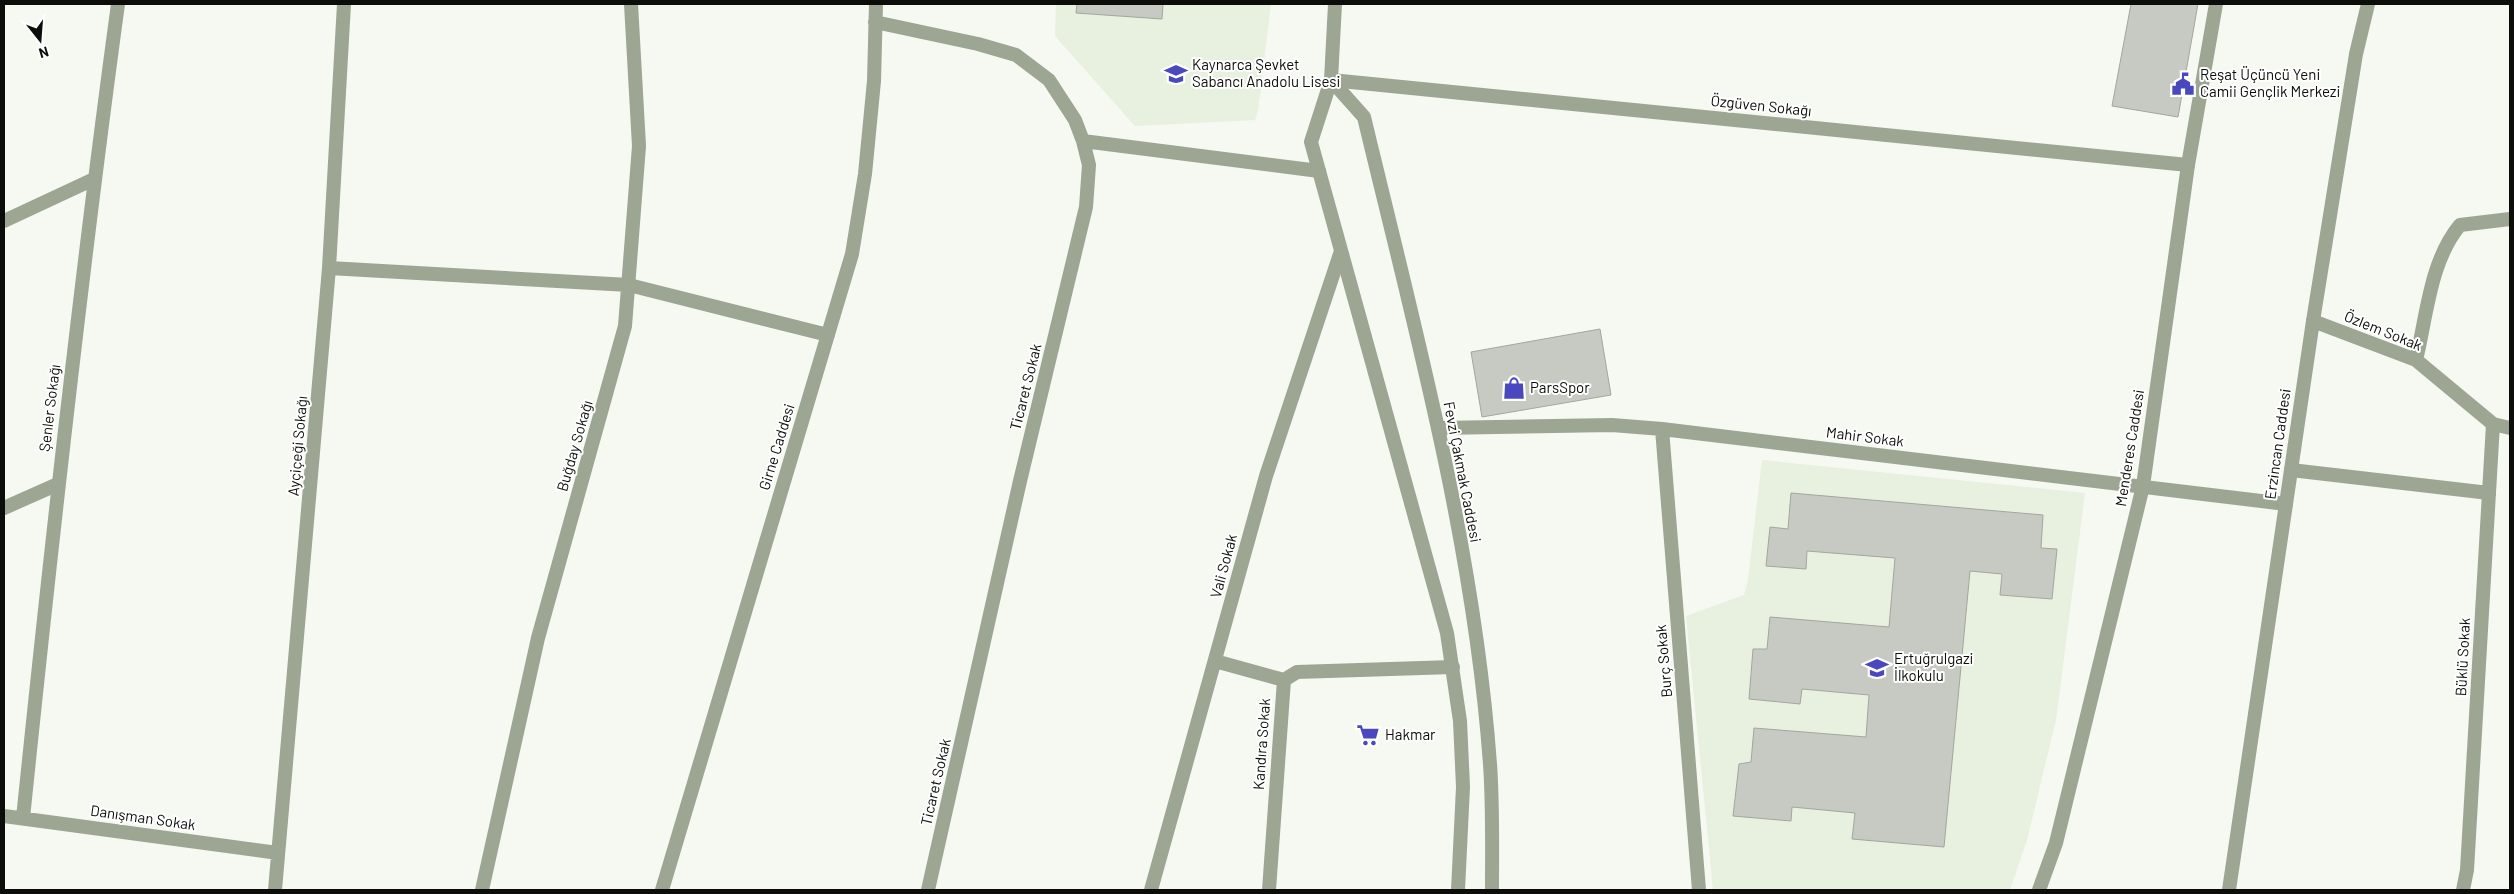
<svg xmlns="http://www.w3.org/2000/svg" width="2514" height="894" font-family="Barlow,sans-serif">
  <rect width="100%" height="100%" fill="#f5f9f1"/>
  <path fill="#e8f0e0" d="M1056,4H1271L1258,111L1255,120L1135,126L1055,36Z
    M1762,460L2085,493L2056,720L2027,840L2010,890H1713L1686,616L1744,595L1748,580Z"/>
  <path fill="#c6cac2" stroke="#a3a69e" d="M1077,4H1163L1162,19L1076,13Z
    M2131,4H2198L2178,117L2112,106Z
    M1600,329L1611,395L1482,417L1471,352Z
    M1791,493L2043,515L2041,548L2057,549L2052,599L2000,595L2002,574L1970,571L1944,847L1852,839L1855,813L1792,807L1791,821L1733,816L1739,764L1751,762L1754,728L1866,737L1869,695L1802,689L1800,704L1749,699L1753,649H1767L1770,617L1889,627L1895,558L1807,551L1806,569L1766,566L1770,527L1788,529Z"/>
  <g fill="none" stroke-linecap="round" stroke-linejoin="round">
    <path stroke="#9da593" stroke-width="14" d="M2291,470L2489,493"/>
    <path stroke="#9da593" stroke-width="14" d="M875,22L978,44L1016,55L1049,80L1075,120L1083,141L1089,165L1086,207L1020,481L928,890
      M1331,80L2188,165
      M1083,141L1319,171
      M4,221L94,179
      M329,268L629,285L828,335
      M2313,321L2416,360L2493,424L2510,428
      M2416,360C2427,315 2430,261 2460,225L2510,219
      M1439,428L1612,425L1662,429L2286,504
      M1662,429L1699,890
      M4,508L58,484
      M1215,661L1284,680
      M4,816L278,853
      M23,818C51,546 81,275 118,4
      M275,890L329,268L344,4
      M482,890L538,638L625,326L639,146L631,4
      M662,890L852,254L865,174L874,81L876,4
      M1151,890L1266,476L1340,254
      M1269,890L1284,680L1297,672L1453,667
      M2463,890L2467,870L2493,424"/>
    <path stroke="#9da593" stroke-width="14" d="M1335,4L1331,80L1311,142L1447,633L1460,721L1463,787L1458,890
      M1331,80L1364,117C1415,330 1474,544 1490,764C1493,806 1492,848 1492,890
      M2039,890L2056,843L2143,486L2188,165L2216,4
      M2229,890L2313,321L2356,54L2368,4"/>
  </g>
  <defs>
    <symbol id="school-bare" viewBox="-9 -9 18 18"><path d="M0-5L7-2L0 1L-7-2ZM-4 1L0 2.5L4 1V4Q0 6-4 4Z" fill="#4948be" stroke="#fff" stroke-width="2.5" paint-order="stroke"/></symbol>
    <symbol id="civic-bare" viewBox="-9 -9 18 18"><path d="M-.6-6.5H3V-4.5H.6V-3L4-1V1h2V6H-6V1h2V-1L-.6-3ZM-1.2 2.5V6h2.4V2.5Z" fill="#4948be" stroke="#fff" stroke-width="2.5" paint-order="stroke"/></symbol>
    <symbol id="shop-bare" viewBox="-9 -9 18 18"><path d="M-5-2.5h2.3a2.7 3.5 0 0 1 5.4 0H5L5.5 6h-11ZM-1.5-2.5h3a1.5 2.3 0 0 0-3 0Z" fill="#4948be" stroke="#fff" stroke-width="2.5" paint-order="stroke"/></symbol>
    <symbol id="supermarket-bare" viewBox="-9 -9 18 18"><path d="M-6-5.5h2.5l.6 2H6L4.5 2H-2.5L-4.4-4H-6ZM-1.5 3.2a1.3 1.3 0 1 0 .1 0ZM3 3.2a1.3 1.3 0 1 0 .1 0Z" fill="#4948be" stroke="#fff" stroke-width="2.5" paint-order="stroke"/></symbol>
  </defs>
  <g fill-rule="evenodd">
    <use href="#school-bare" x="1160" y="58" width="32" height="32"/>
    <use href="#civic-bare" x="2167" y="68" width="32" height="32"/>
    <use href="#shop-bare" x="1498" y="372" width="32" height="32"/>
    <use href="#school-bare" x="1861" y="652" width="32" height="32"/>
    <use href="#supermarket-bare" x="1352" y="719" width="32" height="32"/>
  </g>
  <g text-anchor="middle" stroke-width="4" stroke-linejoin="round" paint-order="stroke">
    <g font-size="15" fill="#0c0d0a" stroke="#fff" text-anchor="start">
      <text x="1192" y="70">Kaynarca Şevket<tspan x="1192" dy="17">Sabancı Anadolu Lisesi</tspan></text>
      <text x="2200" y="80">Reşat Üçüncü Yeni<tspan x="2200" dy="17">Camii Gençlik Merkezi</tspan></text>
      <text x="1530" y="393">ParsSpor</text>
      <text x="1894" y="664">Ertuğrulgazi<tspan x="1894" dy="17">İlkokulu</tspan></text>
      <text x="1385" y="740">Hakmar</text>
    </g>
    <g font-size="15" fill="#0c0d0a" stroke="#fff">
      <text transform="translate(1761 106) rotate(6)" y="5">Özgüven Sokağı</text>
      <text transform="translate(2383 331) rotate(22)" y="5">Özlem Sokak</text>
      <text transform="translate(1026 387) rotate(-76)" y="5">Ticaret Sokak</text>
      <text transform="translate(50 408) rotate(-83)" y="5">Şenler Sokağı</text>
      <text transform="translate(1865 437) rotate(7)" y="5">Mahir Sokak</text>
      <text transform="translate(2278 444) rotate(-82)" y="5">Erzincan Caddesi</text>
      <text transform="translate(298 446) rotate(-85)" y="5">Ayçiçeği Sokağı</text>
      <text transform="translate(575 446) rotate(-74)" y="5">Buğday Sokağı</text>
      <text transform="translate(777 447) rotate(-73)" y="5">Girne Caddesi</text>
      <text transform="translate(2130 448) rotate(-81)" y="5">Menderes Caddesi</text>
      <text transform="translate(1462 472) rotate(79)" y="5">Fevzi Çakmak Caddesi</text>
      <text transform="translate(1224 566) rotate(-75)" y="5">Vali Sokak</text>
      <text transform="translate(2463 657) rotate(-87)" y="5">Büklü Sokak</text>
      <text transform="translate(1664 661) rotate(-95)" y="5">Burç Sokak</text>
      <text transform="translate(1262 744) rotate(-86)" y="5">Kandıra Sokak</text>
      <text transform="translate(936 782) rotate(-77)" y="5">Ticaret Sokak</text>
      <text transform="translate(143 818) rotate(8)" y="5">Danışman Sokak</text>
    </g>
  </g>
  <rect width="2514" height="894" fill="none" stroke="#0c0d0a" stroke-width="10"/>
  <g transform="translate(40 40) rotate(163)" stroke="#ffffff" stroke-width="4" paint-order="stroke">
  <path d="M0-4L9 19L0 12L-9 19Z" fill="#0c0d0a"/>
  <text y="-8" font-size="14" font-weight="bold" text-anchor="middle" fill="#0c0d0a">N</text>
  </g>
</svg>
